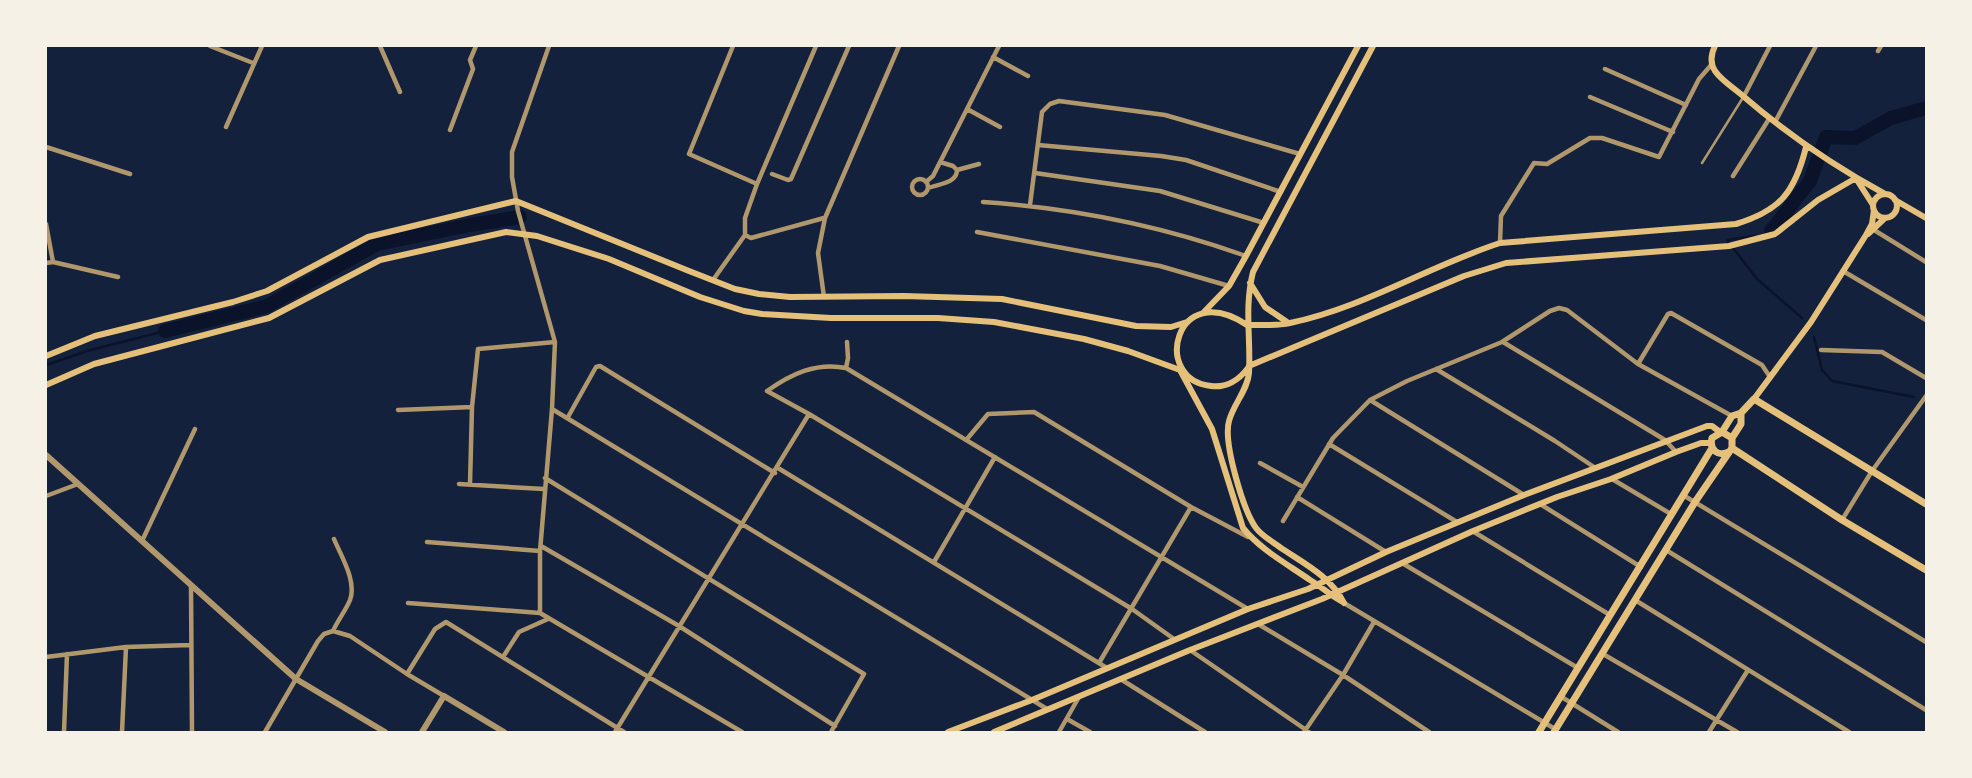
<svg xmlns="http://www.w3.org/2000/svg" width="1972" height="778" font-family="'Source Sans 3',sans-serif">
  <rect width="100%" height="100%" fill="#14213d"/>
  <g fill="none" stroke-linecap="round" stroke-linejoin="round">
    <path stroke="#0b132b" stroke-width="2.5" d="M1727,240L1757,279L1802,318
      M1727,240L1755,236
      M1814,337L1822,370L1832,381L1914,397
      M46,365L87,351L165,331"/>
    <path stroke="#0b132b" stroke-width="14" d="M1771,231L1810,181L1826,137L1855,138L1891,118L1926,108
      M165,331L267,306L377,244L470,225L520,217"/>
    <path stroke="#b1986c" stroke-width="2.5" d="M1702,163L1744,96"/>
    <path stroke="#b1986c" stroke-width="4.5" d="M210,46L253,63
      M380,46L400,92
      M733,46L689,154L757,184
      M1878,51L1881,46
      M993,57L1028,76
      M1605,69L1686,105
      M1744,96L1770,46
      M1590,97L1673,132
      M967,109L1000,127
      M1775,122L1816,46
      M226,127L262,46
      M450,130L473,69L470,60L476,46
      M1038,145L1161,156L1186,160L1281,192
      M46,147L130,174
      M957,170L979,164
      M1035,173L1160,191L1264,223
      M772,174L788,180L791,179L849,46
      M1733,176L1769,119
      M912 187a8 8 0 1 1 16 0a8 8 0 1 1-16 0Z
      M926,182L933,176L999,46
      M928,188C939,184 957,183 957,170L953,166L940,162
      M983,202C1073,208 1162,226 1246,256
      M1030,205L1042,112L1050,104L1059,101L1165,115L1300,154
      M46,224L53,262
      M1874,230L1926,262
      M977,232L1160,266L1229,286
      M745,235V218L757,184L816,46
      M745,235L751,238L824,218
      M1500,243L1501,216L1534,163L1547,164L1590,138H1602L1659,157L1699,79L1712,64
      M46,263L53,262L118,277
      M1843,271L1926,320
      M713,280L745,235
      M824,297L818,253L825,218L899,46
      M1503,342L1665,440L1676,452
      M1821,350L1882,352L1926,378
      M1638,364L1668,314L1671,313L1762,365L1770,377
      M846,368L848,358L847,342
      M1436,369L1555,441L1594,467
      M1370,400L1524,495
      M552,409L1047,709
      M398,410L472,407
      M568,417L596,367L600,366L775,473
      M967,439L988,414L1034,412L1191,507L1248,537
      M1329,444L1457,522
      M1260,463L1303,487
      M778,468L1107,668
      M545,478L864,674L831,732
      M1612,479L1671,514
      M459,484L544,489
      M470,484L472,407L478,349L555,342
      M1683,495L1926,642
      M46,496L78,484
      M1297,497L1386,552
      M1540,504L1641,567
      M1842,520L1872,471L1926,396
      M1283,521L1333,438L1370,400L1407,381L1502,342L1550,311L1559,308L1567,310L1638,364L1732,416
      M1474,532L1610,615
      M142,541L195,429
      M427,542L540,551
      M541,546L679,626L835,726
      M1666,550L1926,710
      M934,562L995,457
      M1402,563L1578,668
      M191,587L192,732
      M1635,600L1849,732
      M408,603L540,613L742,732
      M1344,603L1555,729
      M540,613V551L552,409L555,342L518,211L512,177V152L549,46
      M1258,624L1343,675L1429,732
      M333,631L350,636L407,674L444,696
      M1174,639L1132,609L809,414L767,391C791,374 816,362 846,368L1248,609
      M1190,650L1309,732
      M1603,654L1737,732
      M46,657L126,647L190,645
      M503,657L519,632L548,619
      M1099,663L1191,507
      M407,674L435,629L446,622L624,732
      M1122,680L1205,732
      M1560,696L1618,732
      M1067,719L1090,732
      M64,732L67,654
      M122,732L126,647
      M265,732L318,641L324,634L333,631C338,620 346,610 350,600C357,581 341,556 334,539
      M615,732L809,414
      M1059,732L1079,697
      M1304,732L1343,675L1374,622
      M1709,732L1748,670"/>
    <path stroke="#b1986c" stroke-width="6" d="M46,455L296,679L385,732
      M422,732L444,696L504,732"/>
    <path stroke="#e5c07b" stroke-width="6" d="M1715,46C1711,54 1710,63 1715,71C1722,81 1734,88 1743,96C1787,134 1834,166 1885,194
      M1857,180L1873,205
      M1873 206a12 12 0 1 1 24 0a12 12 0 1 1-24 0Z
      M1895,200L1926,218
      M1868,234L1885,218
      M1250,283L1265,307L1287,322
      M1203,313L1229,286L1246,256L1358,46
      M1247,325C1261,325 1276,326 1290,323C1363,308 1429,266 1500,243L1736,224C1780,211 1795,192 1806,147
      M1247,325C1175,277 1151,380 1211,386C1226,388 1239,380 1248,368
      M46,356L95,336L233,302L267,291L368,237L516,201L689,271L735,289L759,294L790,297L904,296L1002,299L1136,326L1171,327L1187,322
      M1249,366L1464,276L1506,263L1729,246L1775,234L1818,200L1856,178
      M1180,370L1212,429L1243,528C1261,550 1287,564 1310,580C1322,587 1331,596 1343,602
      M46,385L94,364L269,318L380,260L506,232L537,236L609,259L700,297L744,311L762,314L831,318H938L994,322L1084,339L1128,351L1180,370
      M1754,399L1811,322L1866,235L1872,224L1874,210
      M1344,603C1331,577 1305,564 1281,548C1273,542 1262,536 1256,528C1243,510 1223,442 1229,421C1233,405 1248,389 1249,373C1251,337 1244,309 1253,272L1373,46
      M948,732L1032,700L1248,609L1308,589L1386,552L1524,495L1707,426H1712L1720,432
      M994,732L1190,650L1322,599L1473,531L1557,497L1611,479L1676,452L1701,443H1711"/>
    <path stroke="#e5c07b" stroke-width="7" d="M1732,438L1741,424V413
      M1732,448L1842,520L1926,570
      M1729,452C1718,457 1709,450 1712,438L1722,432L1732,416L1741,413L1754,399L1926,504
      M1539,732L1712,448
      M1554,732L1695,502L1732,448V438L1722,432"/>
  </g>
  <rect width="1972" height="778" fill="none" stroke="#f6f1e7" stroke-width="94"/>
</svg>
